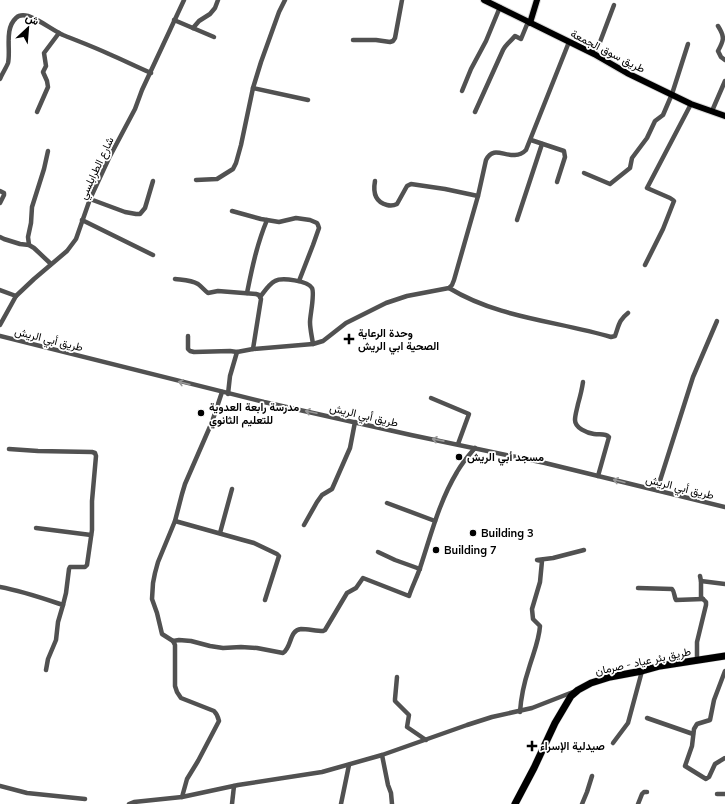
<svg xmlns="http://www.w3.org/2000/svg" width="725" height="804" viewBox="0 0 725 804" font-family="Mulish,Vazirmatn,sans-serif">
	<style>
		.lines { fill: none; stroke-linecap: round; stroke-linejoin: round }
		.major-casing { stroke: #dbdbdb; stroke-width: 8 }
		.highway-casing { stroke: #dbdbdb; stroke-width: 8 }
		.minor { stroke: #515151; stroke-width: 4.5 }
		.major { stroke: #000; stroke-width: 6 }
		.highway { stroke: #000; stroke-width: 7 }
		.oneway { stroke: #979797 }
		.poi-dot { fill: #000; stroke: #fff; stroke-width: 1.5 }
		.labels { text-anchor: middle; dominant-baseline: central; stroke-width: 3.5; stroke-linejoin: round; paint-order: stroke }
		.street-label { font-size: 11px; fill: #000; stroke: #fff }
		.poi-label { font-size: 11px; font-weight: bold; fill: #000; stroke: #fff; text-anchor: start }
	</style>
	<rect width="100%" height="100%" fill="#fff"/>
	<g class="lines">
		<defs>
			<g id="major">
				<path d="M484,0L594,54L627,73L691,104L725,116"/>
				<path d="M530,23L537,0"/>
			</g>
			<path id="highway" d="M515,804L534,768L555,723L571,696L578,690L591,683L610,677L642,671L660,666L725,656"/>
		</defs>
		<use href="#major" class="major-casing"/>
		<use href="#highway" class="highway-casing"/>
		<g class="minor">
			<path d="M174,20L214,37"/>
			<path d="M718,26C725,37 724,40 718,51L721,57L725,60"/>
			<path d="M193,28L199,21L210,14L215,8L218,0"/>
			<path d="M353,40H376L390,42L393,41L395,38L402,0"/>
			<path d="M594,54L600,42L614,5"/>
			<path d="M0,79C2,74 6,68 8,63C11,50 4,29 16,18C19,15 24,15 28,16C40,20 51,29 63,35C78,41 94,47 109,54C123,60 137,67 151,73"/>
			<path d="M253,88L308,100"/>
			<path d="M462,91L471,69L486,41L500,7"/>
			<path d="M712,111L725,81"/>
			<path d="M37,112L48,87L47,81L43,72L46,66L44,53L59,33"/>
			<path d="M475,112L503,50C506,44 511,41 515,36L521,39L528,22"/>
			<path d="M531,140L564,151L565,157L557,182"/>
			<path d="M584,173L610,184L630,168L632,158L647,138L655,121L663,115L672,94L688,44"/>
			<path d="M196,180L217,179L233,169L236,163L241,145L253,88L261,62L279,12L285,0"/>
			<path d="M375,181C373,192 375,202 387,205C391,206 393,206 397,204L407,186L411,184L445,189L478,196"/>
			<path d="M0,191L4,193V195L0,203"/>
			<path d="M90,199L125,212L136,214H140L145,208L153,181"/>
			<path d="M232,211L261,219L279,222L296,218L310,220L317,223L318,225L319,228L313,245L299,281"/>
			<path d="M82,220L153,255"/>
			<path d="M517,220L542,144"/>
			<path d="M0,237L4,239L20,244L29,245L34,248L51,264"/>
			<path d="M29,245L28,237L31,223L32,207L44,169L48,151"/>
			<path d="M645,265L663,229L674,201L673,200L670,198L647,188L691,104"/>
			<path d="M175,279C182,280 191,280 198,284C202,287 204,290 208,293L218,291L256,294L259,295L261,299L253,349"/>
			<path d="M449,288C498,318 557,321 611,337L615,336C619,325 619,320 628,313"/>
			<path d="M0,290L16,296"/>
			<path d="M247,293C252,268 257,244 267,220"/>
			<path d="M260,297C264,292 269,284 275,281C282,277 308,281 312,288C315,294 310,315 310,322C310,329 312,337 313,344"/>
			<path d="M0,325L16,296L34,279L67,251L76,239L90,199L109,158L135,109L142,90L184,0"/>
			<path d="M0,336L264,402L411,435L545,463L725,507"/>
			<path d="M188,336V349L190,351L194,352L230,351L237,352L253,349L313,344L323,341L346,323L386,303L407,296L449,288L452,285L454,280L478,196L486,160C493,146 503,156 515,155C520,155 523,153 526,150L569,42"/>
			<path d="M583,382C582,389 580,397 578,404C577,409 575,415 575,420C575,428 587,433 594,434C600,435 605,433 609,437L598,476"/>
			<path d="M222,392L212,422L185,484L182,494L175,521L158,562L155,573L153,583L152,599L157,613L162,634L173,641L179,640L191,641L210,646L223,648L241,647L257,648L283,653C292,647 289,630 301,629C308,629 316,631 323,631L325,630L347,593L356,588L363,578L409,596C412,587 417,577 420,568C431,535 439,502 457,472C462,463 468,456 475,448"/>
			<path d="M228,394L230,376L237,352"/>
			<path d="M431,398L469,414L458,444"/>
			<path d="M9,449L38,451L92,452L95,453L96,456L92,501V530L87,565L85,567H70L69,569L66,593L63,605"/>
			<path d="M657,490L693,377L717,321"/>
			<path d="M387,503L435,521"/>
			<path d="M175,521L243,540L254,543L277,554L279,556L265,600"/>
			<path d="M304,525L317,502L322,495L332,489L350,448L355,422"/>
			<path d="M36,528L91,535"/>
			<path d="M220,533L232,489"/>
			<path d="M378,552L395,560L420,569"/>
			<path d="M700,576L701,581L725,584"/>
			<path d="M0,587C22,591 42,598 63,605L58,622L56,640L48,659L46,670"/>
			<path d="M638,588L672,589C675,592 674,597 676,600L703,599"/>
			<path d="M173,641L175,645V686L177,692L181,698L214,711C217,714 218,716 219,721L198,761L187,779L182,797"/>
			<path d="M697,661V642L706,605V602L701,597V581"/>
			<path d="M725,671L714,700L710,720L697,724L694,729L692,746L685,766L706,779L709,777L715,764L725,758"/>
			<path d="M397,677L395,699V701L409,715L407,727L426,740"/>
			<path d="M520,712C521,697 524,683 529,668C533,654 539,641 540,626L533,619L532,609L540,582L542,561L537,560L553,558L584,550"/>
			<path d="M647,718L693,734"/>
			<path d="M613,743L628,723L642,671"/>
			<path d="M382,755L388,785L391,793L392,804"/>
			<path d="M0,786L27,793L85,799"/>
			<path d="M717,794H725"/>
			<path d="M129,804L134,802L182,797L238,785L322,772L382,755L467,725L492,717L532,708L573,692"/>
			<path d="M232,804L234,786"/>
			<path d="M341,804L349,765"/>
			<path d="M582,804L587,792L592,776"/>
			<path d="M638,804L642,794L644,792H647"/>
		</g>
		<use href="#major" class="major"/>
		<use href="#highway" class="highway"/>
	</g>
	<defs><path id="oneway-shaft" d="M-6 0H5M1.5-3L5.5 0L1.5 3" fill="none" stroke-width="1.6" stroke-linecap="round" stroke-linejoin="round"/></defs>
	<g class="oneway">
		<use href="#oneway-shaft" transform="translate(184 383) rotate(-166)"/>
		<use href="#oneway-shaft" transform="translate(311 412) rotate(-168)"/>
		<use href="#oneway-shaft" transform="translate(438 440) rotate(-169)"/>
		<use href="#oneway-shaft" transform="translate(619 481) rotate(-166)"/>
	</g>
	<g class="poi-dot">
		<path d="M347 333h4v4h4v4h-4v4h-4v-4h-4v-4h4z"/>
		<circle cx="201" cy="413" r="4"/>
		<circle cx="459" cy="457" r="4"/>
		<circle cx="473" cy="533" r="4"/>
		<circle cx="436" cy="550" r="4"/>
		<path d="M530 740h4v4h4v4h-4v4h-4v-4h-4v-4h4z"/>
	</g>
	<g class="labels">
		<g class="street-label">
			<text transform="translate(608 51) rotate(27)">طريق سوق الجمعة</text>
			<text transform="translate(96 168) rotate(-65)">شارع الطرابلسي</text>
			<text transform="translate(49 339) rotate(14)">طريق أبي الريش</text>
			<text transform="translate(364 415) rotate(13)">طريق أبي الريش</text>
			<text transform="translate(680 487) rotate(14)">طريق أبي الريش</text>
			<text transform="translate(643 661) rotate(-12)">طريق بئر عياد - صرمان</text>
		</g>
		<g class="poi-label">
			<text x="358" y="333">وحدة الرعاية<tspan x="358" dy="13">الصحية ابي الريش</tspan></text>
			<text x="209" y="407">مدرسة رابعة العدوية<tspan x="209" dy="13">للتعليم الثانوي</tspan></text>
			<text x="467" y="457">مسجد أبي الريش</text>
			<text x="481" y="533">Building 3</text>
			<text x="444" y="550">Building 7</text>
			<text x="540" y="746">صيدلية الإسراء</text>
		</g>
	</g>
	<g transform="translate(28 28) rotate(26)" stroke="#ffffff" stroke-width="3" paint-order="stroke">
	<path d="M0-3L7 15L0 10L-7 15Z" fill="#000000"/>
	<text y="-6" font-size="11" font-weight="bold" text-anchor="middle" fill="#000000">ش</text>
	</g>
</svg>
